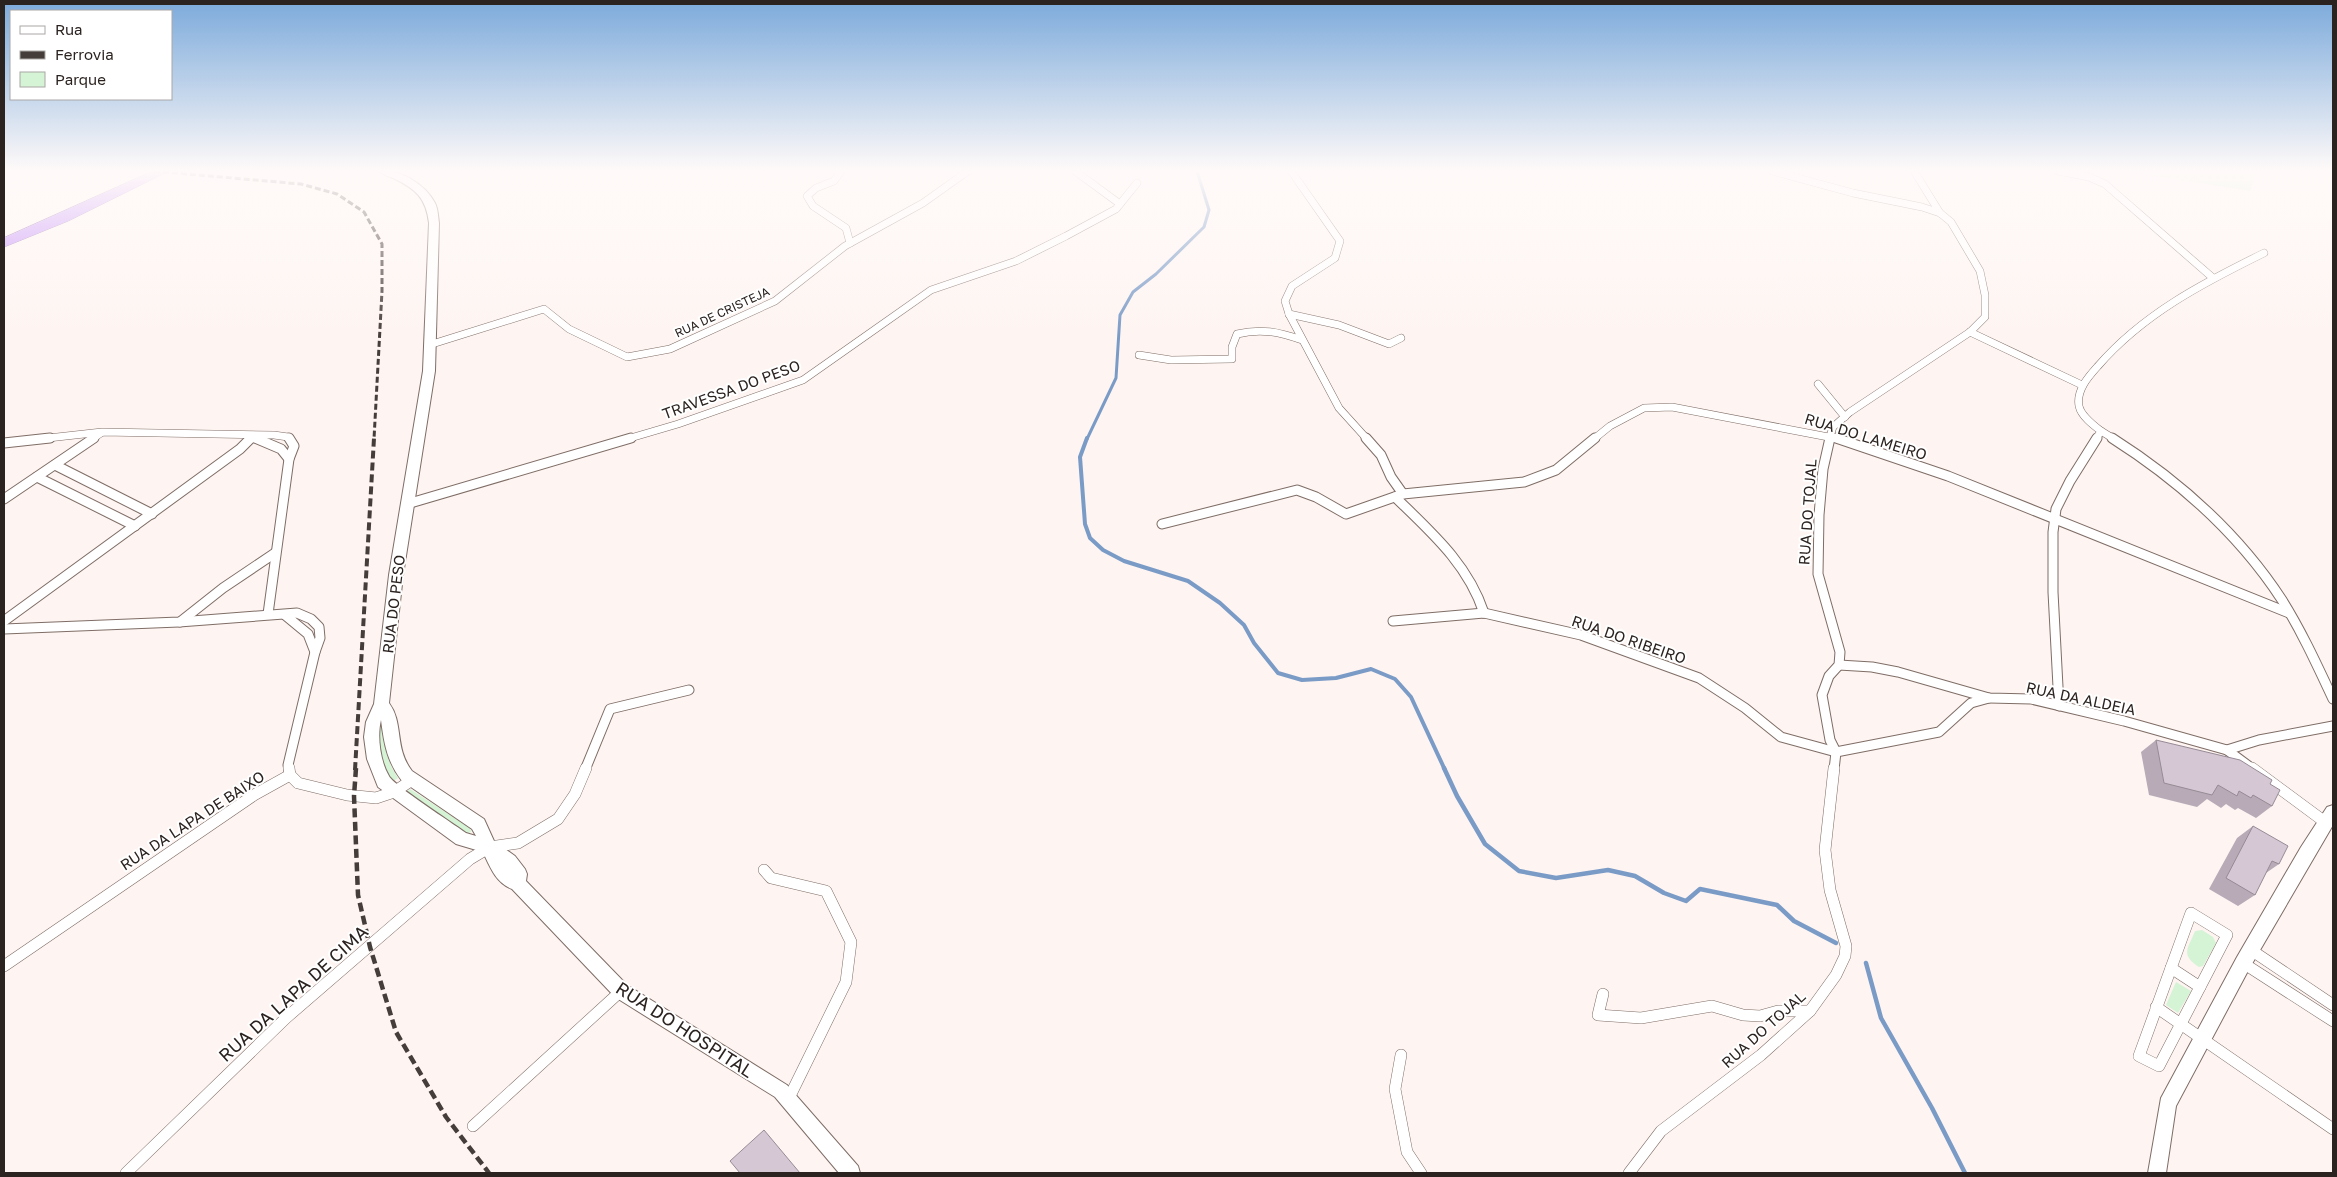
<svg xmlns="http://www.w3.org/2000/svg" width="2337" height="1177" viewBox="0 0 2337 1177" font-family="'Golos Text',sans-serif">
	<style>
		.green { fill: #d5f3d5 }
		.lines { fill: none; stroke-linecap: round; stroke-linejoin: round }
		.stream-far2 { stroke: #7b9bc7; stroke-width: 3 }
		.stream-far1 { stroke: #7b9bc7; stroke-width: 4 }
		.stream { stroke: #7b9bc7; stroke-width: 4.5 }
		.minor-far2-casing { stroke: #7f6d66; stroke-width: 8 }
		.minor-far1-casing { stroke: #7f6d66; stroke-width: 11 }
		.minor-casing { stroke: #7f6d66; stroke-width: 12 }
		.secondary-casing { stroke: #7f6d66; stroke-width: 2 }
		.motorway-casing { stroke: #906aae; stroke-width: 1 }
		.minor-far2 { stroke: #fff; stroke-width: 7 }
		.minor-far1 { stroke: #fff; stroke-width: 9 }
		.minor { stroke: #fff; stroke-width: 11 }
		.secondary { fill: #fff; fill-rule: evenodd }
		.motorway { fill: #c691fa; fill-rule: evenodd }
		.rail-far2 { stroke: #453d3a; stroke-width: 3; stroke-dasharray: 6 3; stroke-linecap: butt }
		.rail-far1 { stroke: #453d3a; stroke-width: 4; stroke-dasharray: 8 4; stroke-linecap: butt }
		.rail { stroke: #453d3a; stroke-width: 4.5; stroke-dasharray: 9 4.5; stroke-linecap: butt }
		.wall { fill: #b8abb7 }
		.building { fill: #d6c7d5; stroke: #968b95 }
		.labels { text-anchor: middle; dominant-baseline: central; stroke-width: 4; stroke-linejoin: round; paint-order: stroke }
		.far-street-label { font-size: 12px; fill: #2b2320; stroke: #fff }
		.street-label { font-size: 15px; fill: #2b2320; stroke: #fff }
		.near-street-label { font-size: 18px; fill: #2b2320; stroke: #fff }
	</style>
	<rect width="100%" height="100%" fill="#fef5f2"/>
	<g class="green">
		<path d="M2124,171H2257L2250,191Z"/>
		<path d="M381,715C387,740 381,753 398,778L392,782C377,762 378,739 381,715Z"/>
		<path d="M410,789L470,828L471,832L466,834L407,792Z"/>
		<path d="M2202,930L2213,937L2216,943L2203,966L2199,967C2180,954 2188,949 2195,931Z"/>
		<path d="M2176,982L2191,991L2178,1013L2166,1005Z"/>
	</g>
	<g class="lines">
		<path class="stream-far2" d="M1087,439L1116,378L1120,315L1133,292L1156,274L1204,227L1209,210L1197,171"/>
		<path class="stream-far1" d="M1087,438L1080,457L1085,524L1090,538L1103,550L1124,561L1188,581L1220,603L1244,625L1254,643L1278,673L1302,680L1336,678L1371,669L1395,679L1411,697L1445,770"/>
		<g class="stream">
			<path d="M1444,768L1457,796L1485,844L1519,871L1556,878L1608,870L1635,876L1664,893L1686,901L1700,889L1777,905L1794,921L1836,943"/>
			<path d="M1866,963L1881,1018L1932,1108L1965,1173"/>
		</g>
		<defs>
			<g id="minor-far2">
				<path d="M841,171L834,181L816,188L807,196L813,206L846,228L850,243"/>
				<path d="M1075,171L1120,204"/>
				<path d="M1291,171L1340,241L1335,258L1292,286L1285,301L1289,314L1339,408L1367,439"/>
				<path d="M1772,171L1853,193L1922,207L1940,213L1951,222L1980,271L1985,295V317L1970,332L1850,412L1833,427L1829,439"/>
				<path d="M1914,171L1940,213"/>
				<path d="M2058,171L2089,177L2105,184L2213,278"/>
				<path d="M1289,314L1339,325L1389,344L1401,338"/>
				<path d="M1970,332L2082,385"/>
				<path d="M429,345L544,309L569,329L627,357L670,349L775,301L845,246L923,203L968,171"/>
				<path d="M1139,355L1171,360L1232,359V347L1237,334C1261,328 1279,332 1302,340"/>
				<path d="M1818,384L1845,417"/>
				<path d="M2101,431L2114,439"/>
				<path d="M255,438L258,439"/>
				<path d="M39,439L102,432L274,435L288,437L289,439"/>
				<path d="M92,439L101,433"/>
				<path d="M250,439L252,437"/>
				<path d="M627,439L678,424L803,380L931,290L1016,261L1066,236L1116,209L1137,183"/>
				<path d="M1594,439L1610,426L1644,408L1672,407L1839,439"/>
				<path d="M2096,439L2101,431C2093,425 2081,416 2079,406C2076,390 2089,376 2098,366C2143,314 2203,283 2264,253"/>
			</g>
			<g id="minor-far1">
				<path d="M255,438L281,449L289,459"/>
				<path d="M1366,438L1381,455L1391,477L1403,494"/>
				<path d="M1830,438L1823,469L1819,515L1818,574L1840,652L1839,665L1829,676L1822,695L1830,740L1836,752L1834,770"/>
				<path d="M1836,438L1948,476L2289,613"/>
				<path d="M2112,438C2178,480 2239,534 2282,600C2302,632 2317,665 2333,699"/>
				<path d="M4,443L50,438"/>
				<path d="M55,465L152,514"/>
				<path d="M37,477L135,526"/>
				<path d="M1395,497C1431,532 1468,564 1484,613"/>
				<path d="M4,499L94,438"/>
				<path d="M407,504L631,438"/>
				<path d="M1162,524L1297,490L1316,497L1346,514L1403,494L1524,482L1556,470L1595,438"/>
				<path d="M268,614L289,459L294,446L289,438"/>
				<path d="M285,615L308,634L315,652"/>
				<path d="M4,621L240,449L251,438"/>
				<path d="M1393,621L1484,613L1581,635L1699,678L1745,708L1781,737L1836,752L1939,732L1971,703L1989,698"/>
				<path d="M180,622L223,588L275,553"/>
				<path d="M4,629L179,622L297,613L311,619L319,627L320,638L315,652L288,765L289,770"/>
				<path d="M1839,665L1872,667L1898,672L1989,698L2031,699L2124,721L2227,750L2254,770"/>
				<path d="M2059,706L2053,592V532L2056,509L2070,481L2097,438"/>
				<path d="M2227,750L2259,740L2333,726"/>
				<path d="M585,770L610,709L689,690"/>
			</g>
			<g id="minor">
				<path d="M289,768L290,775"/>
				<path d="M2252,768L2325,822"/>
				<path d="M290,775L298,783L347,795L376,798L394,792L412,780"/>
				<path d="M764,870L771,878L826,891L851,942L846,982L788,1100"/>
				<path d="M2191,913L2227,935L2159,1066L2139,1056Z"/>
				<path d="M2251,950L2333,1005"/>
				<path d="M2243,963L2333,1021"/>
				<path d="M4,966L254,795L290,775"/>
				<path d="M2171,968L2200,987"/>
				<path d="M1603,994L1598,1015L1641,1018L1712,1006L1743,1015L1760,1016L1778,1011H1810"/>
				<path d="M2156,1007L2333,1129"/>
				<path d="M1401,1055L1395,1089L1407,1152L1421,1173"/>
				<path d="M473,1126L621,991"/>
				<path d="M126,1173L286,1018L470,859L490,847L518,843L558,819L575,794L586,768"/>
				<path d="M1629,1173L1661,1131L1761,1055L1810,1011L1836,975L1845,956L1846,946L1830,890L1825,850L1834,768"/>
			</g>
			<g id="secondary">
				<path d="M379,171C400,169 425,184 435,203C438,209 438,216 439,223L435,371L403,575L389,703C404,723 394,748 412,771L484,819L494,841L515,856L525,869L527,874L526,881L627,985L787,1085L858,1166L860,1173H839L775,1097L615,997L512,889C496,883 490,867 483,852L456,844L378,787L367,759L364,737L366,722L374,704L389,575L423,371L429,223C426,198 416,189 393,178C388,176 383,175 379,171ZM381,720C384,743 387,762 402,781L472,829L476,836L466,833C454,824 393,785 389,776C380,761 377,736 381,720Z"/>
				<path d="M2333,805V825L2249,969L2176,1106L2166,1173H2148L2161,1098L2237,957L2301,847L2327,807Z"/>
			</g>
			<path id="motorway" d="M153,171H169L68,221L4,247V238Z"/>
		</defs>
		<use href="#minor-far2" class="minor-far2-casing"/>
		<use href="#minor-far1" class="minor-far1-casing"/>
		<use href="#minor" class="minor-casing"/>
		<use href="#secondary" class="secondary-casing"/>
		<use href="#motorway" class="motorway-casing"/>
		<use href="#minor-far2" class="minor-far2"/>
		<use href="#minor-far1" class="minor-far1"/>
		<use href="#minor" class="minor"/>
		<use href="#secondary" class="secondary"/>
		<use href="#motorway" class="motorway"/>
		<path class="rail-far2" d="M154,171L301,184L337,194L364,212L382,244V291L374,439"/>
		<path class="rail-far1" d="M355,770L374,438"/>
		<path class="rail" d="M356,768L354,796L358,895L370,947L396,1032L446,1117L489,1173"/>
	</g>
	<g class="wall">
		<path d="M2156,740L2270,784L2272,806L2256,818L2238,808L2235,810L2226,804L2221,808L2207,799L2197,807L2149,795L2141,752Z"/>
		<path d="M2253,826L2279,864L2266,873L2255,895L2238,906L2209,889L2237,838Z"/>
	</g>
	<g class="building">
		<path d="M2156,740L2240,760L2272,780L2270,784L2280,790L2272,806L2253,795L2251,798L2239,791L2237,796L2218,785L2212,795L2164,783Z"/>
		<path d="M2253,826L2288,846L2279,864L2272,861L2255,895L2226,878Z"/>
		<path d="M764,1130L800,1173H740L730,1161Z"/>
	</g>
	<linearGradient id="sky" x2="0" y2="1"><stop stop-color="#7caadb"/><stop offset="0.51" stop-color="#fffaf9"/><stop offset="1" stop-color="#fffaf9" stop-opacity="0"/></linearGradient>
	<rect width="2337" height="335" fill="url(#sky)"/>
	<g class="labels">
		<g class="far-street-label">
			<text transform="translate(722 312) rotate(-25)">RUA DE CRISTEJA</text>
		</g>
		<g class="street-label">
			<text transform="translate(731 389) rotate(-20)">TRAVESSA DO PESO</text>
			<text transform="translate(1866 436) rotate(17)">RUA DO LAMEIRO</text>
			<text transform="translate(1807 512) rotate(-86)">RUA DO TOJAL</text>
			<text transform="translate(393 604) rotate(-83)">RUA DO PESO</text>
			<text transform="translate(1629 639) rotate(19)">RUA DO RIBEIRO</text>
			<text transform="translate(2081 698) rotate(12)">RUA DA ALDEIA</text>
			<text transform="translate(192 820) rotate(-33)">RUA DA LAPA DE BAIXO</text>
			<text transform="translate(1763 1029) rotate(-42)">RUA DO TOJAL</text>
		</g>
		<g class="near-street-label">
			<text transform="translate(293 993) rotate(-42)">RUA DA LAPA DE CIMA</text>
			<text transform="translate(685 1029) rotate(33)">RUA DO HOSPITAL</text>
		</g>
	</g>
	<rect width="2337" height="1177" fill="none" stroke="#2b2320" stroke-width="10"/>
	<rect x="10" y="10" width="162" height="90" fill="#ffffff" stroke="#aaa7a6"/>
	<rect x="20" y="26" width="25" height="8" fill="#ffffff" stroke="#aaa7a6"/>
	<text x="55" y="35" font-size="15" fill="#2b2320">Rua</text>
	<rect x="20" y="51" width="25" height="8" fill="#453d3a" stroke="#aaa7a6"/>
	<text x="55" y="60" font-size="15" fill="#2b2320">Ferrovia</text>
	<rect x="20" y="72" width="25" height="15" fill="#d5f3d5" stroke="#aaa7a6"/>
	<text x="55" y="85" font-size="15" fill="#2b2320">Parque</text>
</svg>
